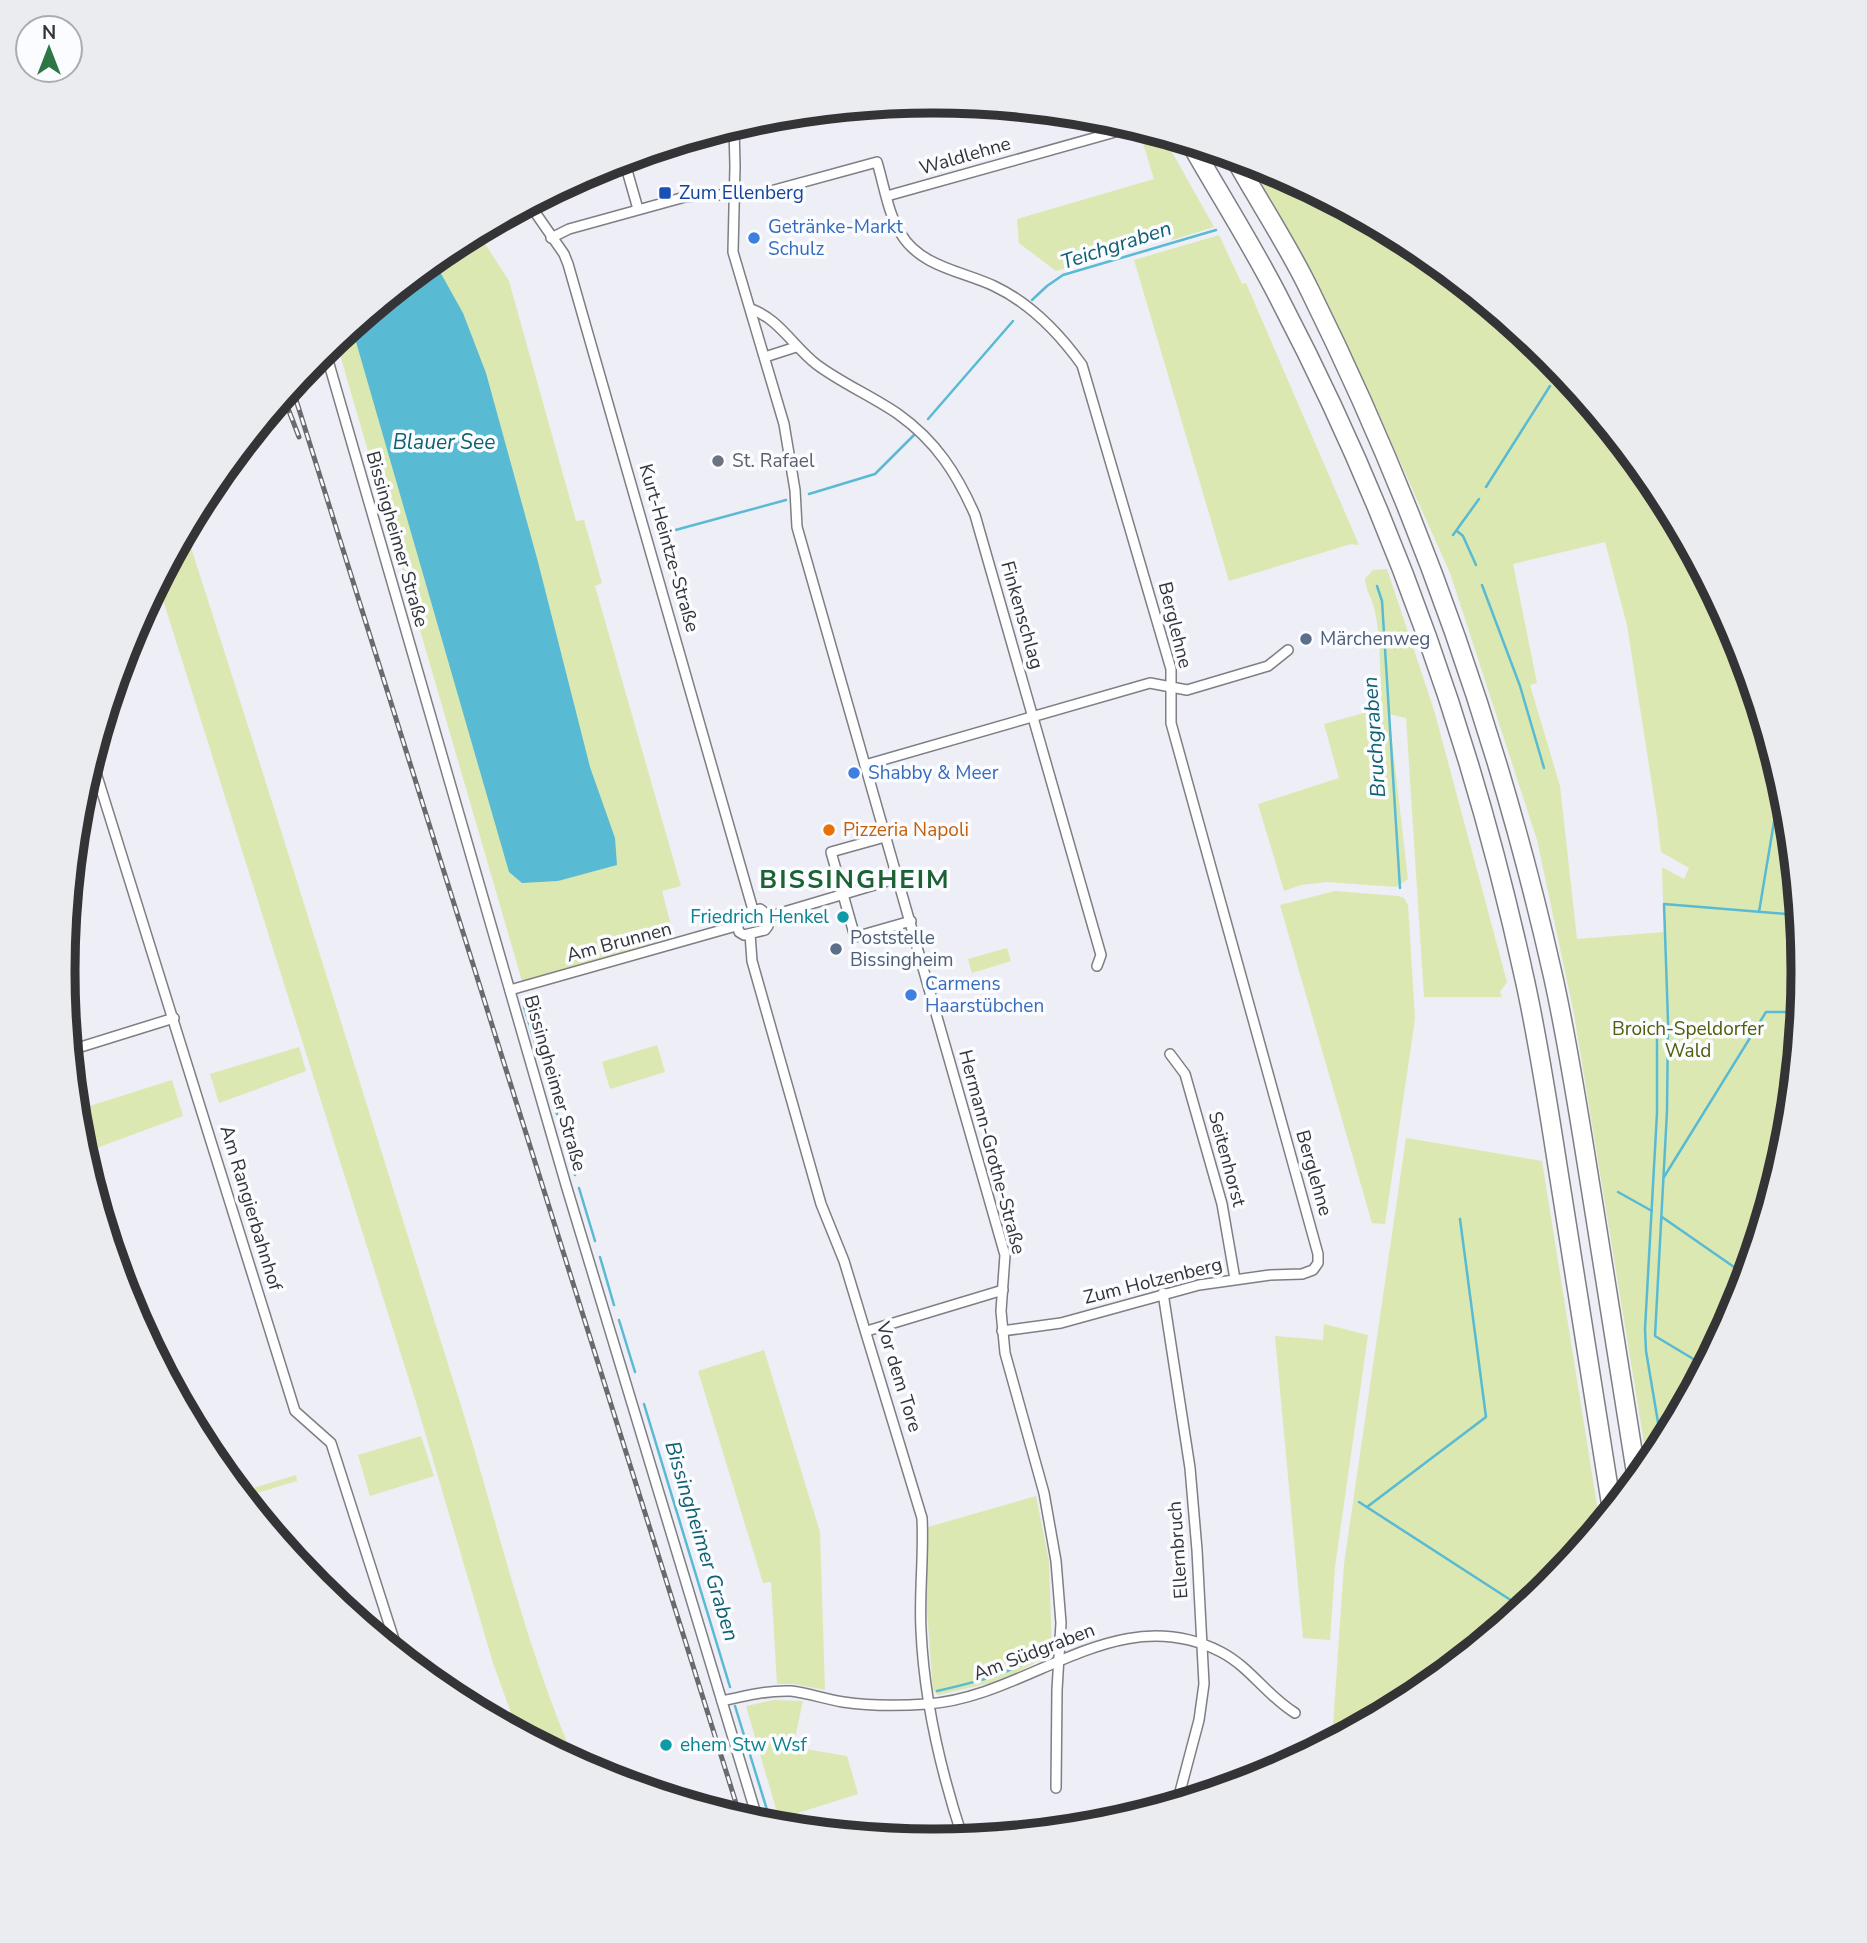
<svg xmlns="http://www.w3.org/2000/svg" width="1867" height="1943" viewBox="0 0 1867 1943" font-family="'Nunito Sans',sans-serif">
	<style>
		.green { fill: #dce8b1; fill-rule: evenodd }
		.water { fill: #59bad3 }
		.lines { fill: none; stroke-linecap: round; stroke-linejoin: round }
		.stream { stroke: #59bad3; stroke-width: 2.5 }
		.minor-casing { stroke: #7e7f85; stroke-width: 12 }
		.motorway-casing { stroke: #7e7f85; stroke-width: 21 }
		.minor { stroke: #fff; stroke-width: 9 }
		.motorway { stroke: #fff; stroke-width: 18 }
		.rail-casing { stroke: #6a6a6e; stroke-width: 5 }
		.rail { stroke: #fbfcff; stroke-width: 2.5; stroke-dasharray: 8; stroke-linecap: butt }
		.transit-dot { fill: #1a4fb4; stroke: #fbfcff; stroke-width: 2.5 }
		.shop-dot { fill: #3f7fe0; stroke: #fbfcff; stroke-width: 2.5 }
		.worship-dot { fill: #6b7280; stroke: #fbfcff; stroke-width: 2.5 }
		.service-dot { fill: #5c6f8a; stroke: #fbfcff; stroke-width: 2.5 }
		.food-dot { fill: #e8710a; stroke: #fbfcff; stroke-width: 2.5 }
		.culture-dot { fill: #0f9aa8; stroke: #fbfcff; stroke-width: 2.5 }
		.labels { text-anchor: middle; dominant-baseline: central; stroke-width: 7; stroke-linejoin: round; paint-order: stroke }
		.street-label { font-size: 19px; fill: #343437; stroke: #fbfcff }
		.transit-label { font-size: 19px; fill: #164399; stroke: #fbfcff; text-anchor: start }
		.shop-label { font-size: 19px; fill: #366cbe; stroke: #fbfcff; text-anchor: start }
		.worship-label { font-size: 19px; fill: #5b616d; stroke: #fbfcff; text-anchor: start }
		.service-label { font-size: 19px; fill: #4e5e75; stroke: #fbfcff; text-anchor: start }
		.food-label { font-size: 19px; fill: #c56008; stroke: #fbfcff; text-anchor: start }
		.culture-label { font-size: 19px; fill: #0d838f; stroke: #fbfcff; text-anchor: end }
		.park-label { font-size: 19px; fill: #515d08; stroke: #fbfcff }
		.water-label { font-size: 21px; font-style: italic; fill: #0f6072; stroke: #fbfcff }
		.district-label { font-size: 26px; font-weight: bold; letter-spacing: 2px; fill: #1d6235; stroke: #fbfcff }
		.rim { fill: none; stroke: #343437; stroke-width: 9 }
	</style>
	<rect width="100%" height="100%" fill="#edeef6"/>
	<g class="green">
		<path d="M1141,129L1163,136L1214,227L1172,240L1170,236L1056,271L1019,243L1017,219L1154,179L1139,130Z"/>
		<path d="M1247,161L1267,167L1417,248L1549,356L1658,488L1738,639L1787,802L1804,971L1787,1142L1738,1305L1657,1455L1648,1467L1574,1014L1537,840L1450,573L1363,379L1318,286ZM1605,542L1627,625L1656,810L1661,852L1689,868L1684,879L1662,867L1664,932L1577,939L1560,786L1530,685L1537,683L1513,564Z"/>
		<path d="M478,233L509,281L576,521L584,520L602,583L595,586L681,886L662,891L674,937L522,981L336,341L450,247Z"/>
		<path d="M1219,235L1242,284L1246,283L1359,545L1351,544L1229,581L1134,260Z"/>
		<path d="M186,532C277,814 364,1097 453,1380C494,1507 522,1640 576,1763L518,1732L493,1663L416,1402L158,584Z"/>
		<path d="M1387,569L1434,710L1507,982L1500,992L1502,997H1424L1406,718L1389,714L1408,879L1396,887L1326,882L1301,885L1284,891L1258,804L1339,778L1324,724L1382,708C1380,680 1381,630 1373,604C1370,595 1366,590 1365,579L1373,570Z"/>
		<path d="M1335,891L1398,896L1404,898L1408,905L1415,1019L1385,1224L1372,1223L1280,905Z"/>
		<path d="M1007,948L1011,961L972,973L968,959Z"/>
		<path d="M657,1045L665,1072L610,1089L602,1062Z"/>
		<path d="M299,1047L306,1071L219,1103L210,1074Z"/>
		<path d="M172,1080L183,1116L83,1153L80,1141L77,1110Z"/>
		<path d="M1406,1138L1542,1161L1600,1524L1549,1587L1417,1696L1332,1741L1344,1564Z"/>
		<path d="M1324,1324L1368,1335L1335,1567L1330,1640L1303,1638L1275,1336L1323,1340Z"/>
		<path d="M764,1350L820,1532L825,1690L794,1684H777L771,1582L763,1583L698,1371Z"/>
		<path d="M421,1436L434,1476L370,1496L358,1455Z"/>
		<path d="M296,1475L297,1481L244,1497L240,1492Z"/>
		<path d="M1036,1496L1049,1561L1052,1653L1018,1672L990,1683L938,1695L933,1690L926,1597L928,1527Z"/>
		<path d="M774,1700L803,1701L793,1747L847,1756L858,1794L779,1819L746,1706Z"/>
	</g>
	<g class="water">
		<path d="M434,261L463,313L486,373L538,562L590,767L615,838L617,865L558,881L522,883L509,872L352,328Z"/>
		<path d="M1778,1173L1767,1208H1766L1762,1196L1765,1174Z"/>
	</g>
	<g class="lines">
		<g class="stream">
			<path d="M1032,300L1047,286L1063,275L1216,230"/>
			<path d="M928,419L1013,321"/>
			<path d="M1486,487L1550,386"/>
			<path d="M809,494L875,474L914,435"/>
			<path d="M1457,531L1463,536L1476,565"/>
			<path d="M657,535L786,500"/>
			<path d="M1453,535L1479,499"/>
			<path d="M1482,585L1520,686L1544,768"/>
			<path d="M1377,586L1382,601L1400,888"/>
			<path d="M1759,912L1781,780"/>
			<path d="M524,1007L557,1114"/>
			<path d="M1657,1020V1113L1645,1329L1646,1351L1662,1446"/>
			<path d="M561,1129L575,1175"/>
			<path d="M1664,1177L1766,1012H1800"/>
			<path d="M579,1188L595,1241"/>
			<path d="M1618,1192L1652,1211"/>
			<path d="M1662,1217L1734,1267"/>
			<path d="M600,1257L614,1305"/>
			<path d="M619,1320L635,1372"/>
			<path d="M1705,1366L1655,1336L1667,1111L1668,1021L1664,904L1798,915"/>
			<path d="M644,1404L730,1687"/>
			<path d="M1359,1502L1523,1608"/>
			<path d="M1367,1507L1486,1417L1460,1219"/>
			<path d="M937,1691C981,1681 1010,1674 1050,1649"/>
			<path d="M735,1706L772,1826"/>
		</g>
		<defs>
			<g id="minor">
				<path d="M734,127L735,166L733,252L784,424L795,490L797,527L1005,1255L1001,1311L1005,1353L1044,1493L1056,1561L1061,1623L1057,1690L1056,1788"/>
				<path d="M624,160L638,209"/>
				<path d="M887,196L1133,127"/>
				<path d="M530,205L564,254L568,264L753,910"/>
				<path d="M551,238L569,229L685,197L701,195H756L877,162C884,185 888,214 901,234C921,267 962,271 994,286C1030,303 1059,333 1082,365L1171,669V723L1318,1254V1263L1313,1270L1302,1274L1270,1275L1199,1285L1061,1323L1002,1331"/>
				<path d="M751,309C778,318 794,347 816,364C841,383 872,396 898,414C936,441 957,474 975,515L1101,955L1097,966"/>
				<path d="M325,350L566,1185L759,1824"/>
				<path d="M765,357L796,347"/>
				<path d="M92,760L295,1411L331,1443L398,1652"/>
				<path d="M865,765L1150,683L1187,690L1268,666L1288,650"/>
				<path d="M885,837L831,852L855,937L911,921"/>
				<path d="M760,909C767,913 767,918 768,926L765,930L744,935L739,932L736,920L739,915Z"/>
				<path d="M767,917L898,878"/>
				<path d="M750,934L752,961L821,1204L844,1261L922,1518C924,1556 919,1593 921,1630C924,1701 941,1772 963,1839"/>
				<path d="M510,990L736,926"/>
				<path d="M71,1050L174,1018"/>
				<path d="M1170,1054L1185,1074L1222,1204L1235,1279"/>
				<path d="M1163,1293L1190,1468L1197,1550L1204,1684L1199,1720L1177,1803"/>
				<path d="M867,1331L1003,1290"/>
				<path d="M722,1701C744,1696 768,1690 791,1691C808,1693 825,1699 843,1702C870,1706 900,1706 927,1704C1030,1697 1116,1598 1221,1652C1250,1667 1267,1696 1295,1713"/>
			</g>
			<g id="motorway">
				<path d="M1191,144C1221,197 1254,248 1281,302C1392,515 1474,746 1525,981C1540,1049 1550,1119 1561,1188C1578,1295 1595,1403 1612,1510"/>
				<path d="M1234,157C1259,202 1288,245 1310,291C1419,511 1499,736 1553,976C1569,1048 1580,1122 1592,1196C1607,1291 1622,1385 1637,1479"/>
			</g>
		</defs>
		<use href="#minor" class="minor-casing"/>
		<use href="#motorway" class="motorway-casing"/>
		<use href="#minor" class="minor"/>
		<use href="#motorway" class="motorway"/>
		<defs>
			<g id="rail">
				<path d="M292,387L741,1819"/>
				<path d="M284,398L299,437"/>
			</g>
		</defs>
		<use href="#rail" class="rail-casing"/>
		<use href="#rail" class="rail"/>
	</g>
	<rect class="transit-dot" x="658" y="186" width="14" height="14" rx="3.5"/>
	<g class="shop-dot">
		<circle cx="754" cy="238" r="7"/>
		<circle cx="854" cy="773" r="7"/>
		<circle cx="911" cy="995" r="7"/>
	</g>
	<circle class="worship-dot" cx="718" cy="461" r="7"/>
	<g class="service-dot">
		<circle cx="1306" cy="639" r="7"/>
		<circle cx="836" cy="949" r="7"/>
	</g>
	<circle class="food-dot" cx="829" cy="830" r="7"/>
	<g class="culture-dot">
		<circle cx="843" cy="917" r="7"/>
		<circle cx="666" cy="1745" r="7"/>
	</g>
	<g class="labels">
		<g class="street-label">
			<text transform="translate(965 156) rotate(-16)">Waldlehne</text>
			<text transform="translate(397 539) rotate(74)">Bissingheimer Straße</text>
			<text transform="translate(669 548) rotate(74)">Kurt-Heintze-Straße</text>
			<text transform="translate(1022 615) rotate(74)">Finkenschlag</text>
			<text transform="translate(1175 625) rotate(76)">Berglehne</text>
			<text transform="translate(619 942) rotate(-15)">Am Brunnen</text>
			<text transform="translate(555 1083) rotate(74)">Bissingheimer Straße</text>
			<text transform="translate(992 1152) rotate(75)">Hermann-Grothe-Straße</text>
			<text transform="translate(1227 1159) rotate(75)">Seitenhorst</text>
			<text transform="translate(1314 1173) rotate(74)">Berglehne</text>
			<text transform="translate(251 1208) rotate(73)">Am Rangierbahnhof</text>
			<text transform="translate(1153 1281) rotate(-14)">Zum Holzenberg</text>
			<text transform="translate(899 1377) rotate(73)">Vor dem Tore</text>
			<text transform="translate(1178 1550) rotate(-94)">Ellernbruch</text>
			<text transform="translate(1034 1652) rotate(-21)">Am Südgraben</text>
		</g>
		<g class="transit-label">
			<text x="679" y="193">Zum Ellenberg</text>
		</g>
		<g class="shop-label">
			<text x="768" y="227">Getränke-Markt<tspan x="768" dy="22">Schulz</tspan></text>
			<text x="868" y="773">Shabby &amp; Meer</text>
			<text x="925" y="984">Carmens<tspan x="925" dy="22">Haarstübchen</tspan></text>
		</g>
		<g class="worship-label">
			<text x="732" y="461">St. Rafael</text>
		</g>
		<g class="service-label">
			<text x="1320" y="639">Märchenweg</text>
			<text x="850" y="938">Poststelle<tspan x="850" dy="22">Bissingheim</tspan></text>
		</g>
		<g class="food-label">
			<text x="843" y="830">Pizzeria Napoli</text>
		</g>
		<g class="culture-label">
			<text x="829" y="917">Friedrich Henkel</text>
			<text x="680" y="1745" text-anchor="start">ehem Stw Wsf</text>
		</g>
		<g class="park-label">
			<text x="1688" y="1029">Broich-Speldorfer<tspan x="1688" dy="22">Wald</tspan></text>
		</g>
		<g class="water-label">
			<text transform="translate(1116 245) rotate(-18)">Teichgraben</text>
			<text x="444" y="442">Blauer See</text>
			<text transform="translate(1374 737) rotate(-94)">Bruchgraben</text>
			<text transform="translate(702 1541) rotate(73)">Bissingheimer Graben</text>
		</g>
		<g class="district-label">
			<text x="855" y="879">BISSINGHEIM</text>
		</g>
	</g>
	<path d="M0 0H1867V1943H0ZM75 971a858 858 0 1 1 1716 0a858 858 0 1 1-1716 0Z" fill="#ebecef" fill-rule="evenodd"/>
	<path class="rim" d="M75 971a858 858 0 1 1 1716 0a858 858 0 1 1-1716 0Z"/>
	<g transform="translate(49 49)"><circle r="33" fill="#fbfcff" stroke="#abacaf" stroke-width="2"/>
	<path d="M0-5L12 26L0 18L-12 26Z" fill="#2d7745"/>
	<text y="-10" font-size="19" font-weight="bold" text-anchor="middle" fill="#343437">N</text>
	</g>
</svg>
